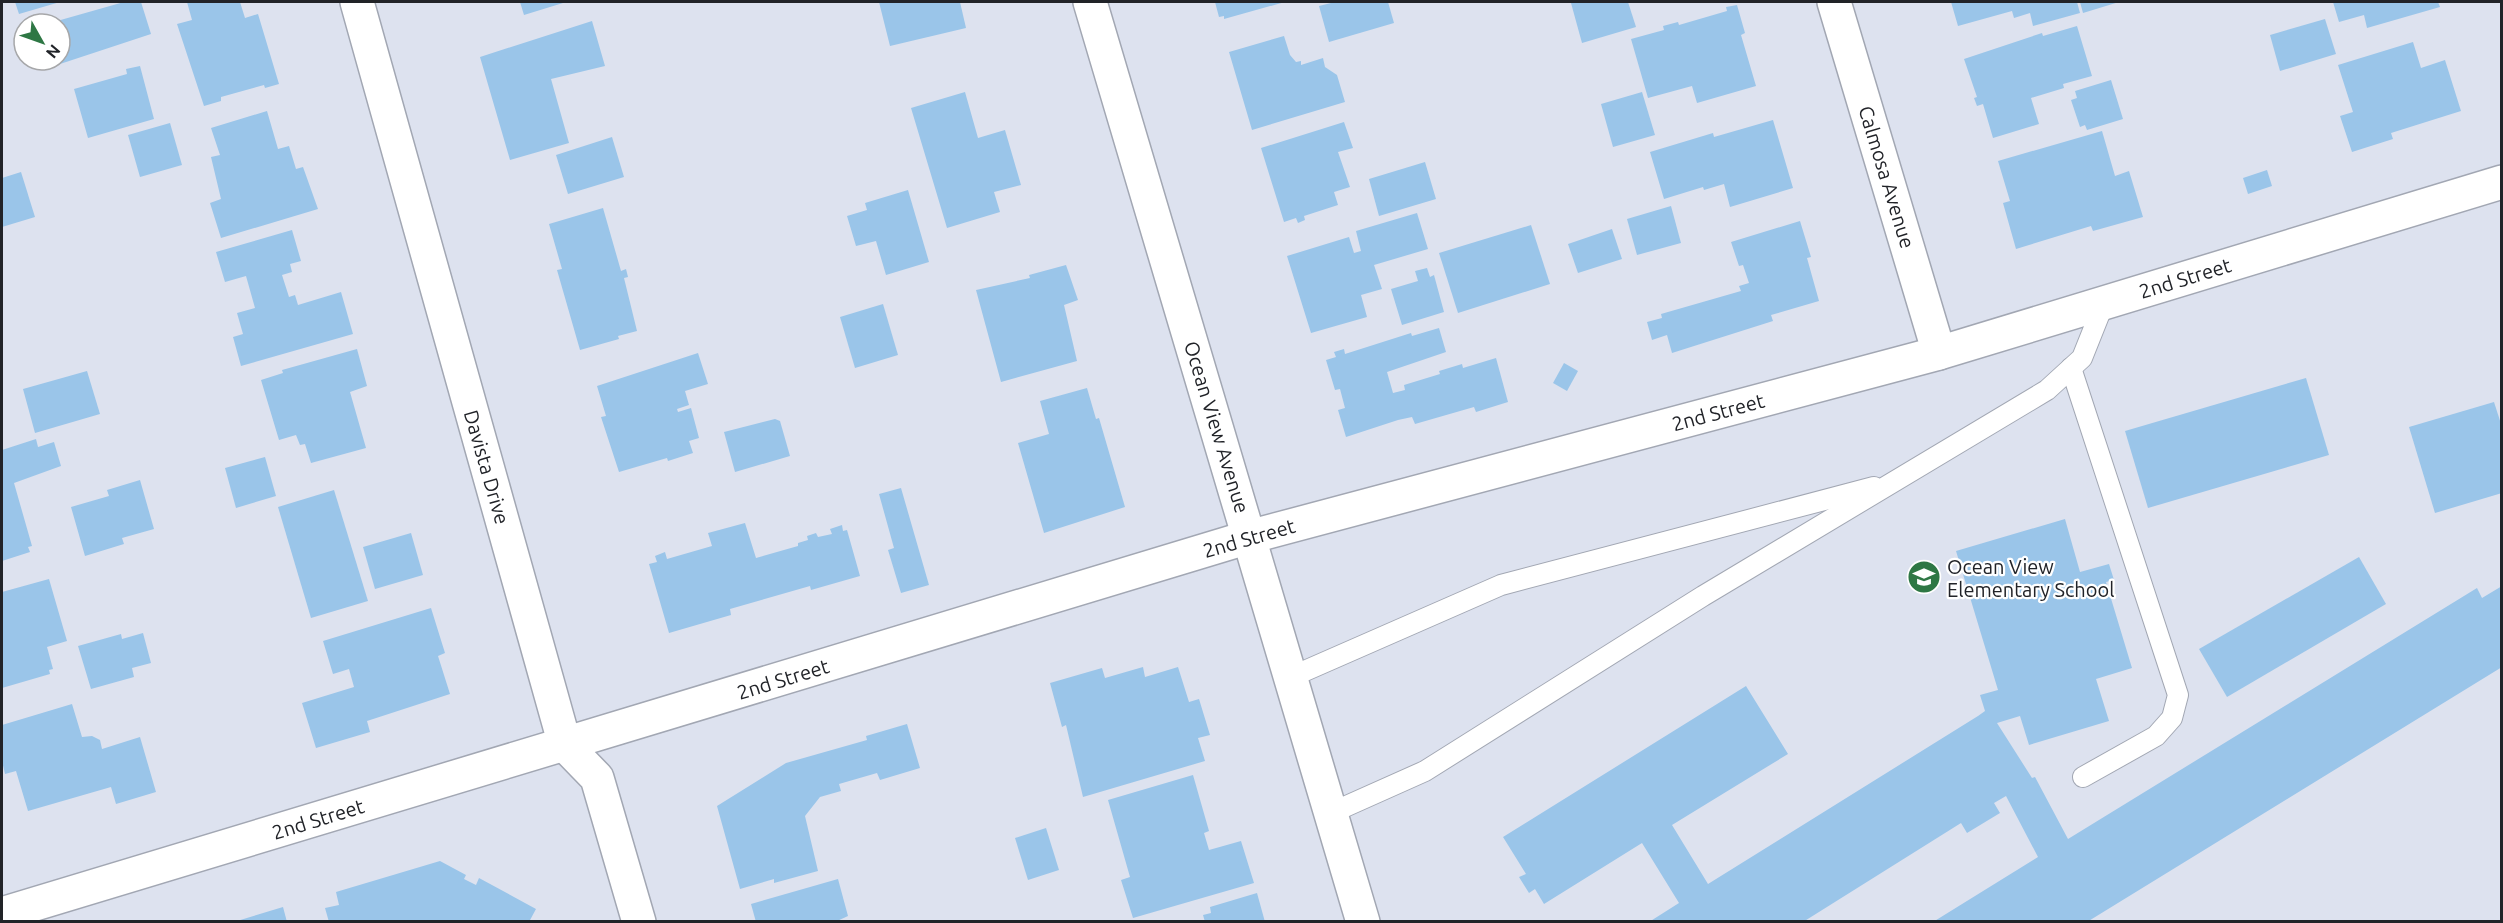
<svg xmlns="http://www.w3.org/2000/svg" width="2503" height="923" viewBox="0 0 2503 923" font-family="Ubuntu,sans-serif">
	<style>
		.building { fill: #9ac5e9 }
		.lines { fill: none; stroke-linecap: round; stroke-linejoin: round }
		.service-casing { stroke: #a2a7b3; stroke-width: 22 }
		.minor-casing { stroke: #a2a7b3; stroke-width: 36 }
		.service { stroke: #fff; stroke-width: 20 }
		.minor { stroke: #fff; stroke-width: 33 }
		.labels { text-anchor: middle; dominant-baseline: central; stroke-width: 4.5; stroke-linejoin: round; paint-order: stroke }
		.street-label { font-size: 20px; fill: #212328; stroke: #fff }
		.poi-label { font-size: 20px; fill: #212328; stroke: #fff; text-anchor: start }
	</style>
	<rect width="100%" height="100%" fill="#dde2ef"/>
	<g class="building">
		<path d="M15,2H60L19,14Z"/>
		<path d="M124,2H141L151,34L60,64V24L50,23Z"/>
		<path d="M187,2H240L245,18L258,14L279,84L265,88L264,85L221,97V101L204,106L177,24L192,20Z"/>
		<path d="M520,2H563V3L524,15Z"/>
		<path d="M879,2H960L966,28L890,46Z"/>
		<path d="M1215,2H1285L1224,19V16L1219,17Z"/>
		<path d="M1335,2H1388L1394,23L1329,42L1319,6Z"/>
		<path d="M1577,2H1628L1636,27L1582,43L1571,3Z"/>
		<path d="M1951,2H2077L2080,13L2033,26L2030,13L2014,18L2012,11L1958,26Z"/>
		<path d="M2080,2H2119L2083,13Z"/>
		<path d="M2333,2H2438L2440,7L2367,28L2364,15L2339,22Z"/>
		<path d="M1737,5L1745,33L1741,35L1756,86L1697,103L1692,86L1648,98L1631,39L1664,30L1663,26L1678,22L1679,25L1727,11L1726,7Z"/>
		<path d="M2325,19L2336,54L2280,71L2270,35Z"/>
		<path d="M592,21L605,66L551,79L569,143L510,160L480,57Z"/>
		<path d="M2077,26L2092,76L2063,84L2064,88L2031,98L2039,124L1993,138L1983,104L1977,106L1974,98L1977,97L1964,59L2042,33L2043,36Z"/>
		<path d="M1284,36L1290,55L1296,62L1301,61V65L1323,58L1325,67L1337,75L1345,102L1252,130L1229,52Z"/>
		<path d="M2413,42L2421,68L2445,60L2461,111L2391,133L2393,139L2352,152L2340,116L2353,112L2338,65Z"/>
		<path d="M140,66L154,119L88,138L74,89L127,74L126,69Z"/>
		<path d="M2111,80L2123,119L2087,130L2085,125L2080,127L2071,100L2077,98L2075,91Z"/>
		<path d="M965,92L978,138L1005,130L1021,185L994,192L1000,212L947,228L911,108Z"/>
		<path d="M1642,92L1655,135L1613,147L1601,104Z"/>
		<path d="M267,111L278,149L289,146L296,169L303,167L318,209L221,238L210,203L221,199L211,157L220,155L211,128Z"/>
		<path d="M1773,120L1793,188L1730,207L1724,184L1704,190L1703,187L1664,199L1650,152L1713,133L1714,137Z"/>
		<path d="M1344,122L1353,148L1338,152L1350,187L1334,192L1338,205L1304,216L1305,220L1298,223L1296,218L1284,222L1261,148Z"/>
		<path d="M170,123L182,165L140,177L128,135Z"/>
		<path d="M2102,131L2115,176L2129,171L2143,217L2093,231L2091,226L2016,249L2003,203L2010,201L1998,161Z"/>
		<path d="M612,137L624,177L568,194L556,155Z"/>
		<path d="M1425,162L1436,199L1379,216L1369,179Z"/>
		<path d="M2267,170L2272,186L2248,194L2243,178Z"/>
		<path d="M21,172L35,217L2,227V178Z"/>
		<path d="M908,190L929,262L886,275L876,241L856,246L847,216L867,210L865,203Z"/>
		<path d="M1671,206L1681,243L1637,255L1627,219Z"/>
		<path d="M603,208L621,271L626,269L628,277L624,278L637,331L618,336L619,339L580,350L557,270L562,269L549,224Z"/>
		<path d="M1417,213L1428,249L1374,265L1382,289L1361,295L1367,317L1311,333L1287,256L1349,237L1354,253L1361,251L1356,231Z"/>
		<path d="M1800,221L1811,257L1807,258L1819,301L1771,315L1773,321L1672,353L1667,335L1652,340L1647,322L1662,318L1661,314L1741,291L1739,286L1749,283L1743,265L1739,266L1731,242Z"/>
		<path d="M1531,225L1550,284L1458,313L1439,253Z"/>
		<path d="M1612,229L1622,259L1578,273L1568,244Z"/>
		<path d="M292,230L301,261L290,264L292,272L282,275L289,297L295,295L298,305L341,292L353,334L241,366L233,337L243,334L237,313L255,308L246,276L225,282L216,252Z"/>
		<path d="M1066,265L1078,300L1064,305L1077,361L1001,382L976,290L1030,278L1029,275Z"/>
		<path d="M1427,268L1430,277L1434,275L1444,312L1402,325L1391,289L1418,281L1415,271Z"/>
		<path d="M883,304L898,355L855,368L840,317Z"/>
		<path d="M1439,328L1446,352L1387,372L1393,393L1405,390L1404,385L1440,374L1439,371L1462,364L1463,368L1496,358L1508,402L1476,412L1474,407L1415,424L1412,417L1398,420L1346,437L1338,410L1345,408L1340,389L1335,390L1326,360L1336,357L1334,352L1344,349L1345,354L1411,333L1412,336Z"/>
		<path d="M357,349L367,386L350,392L366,448L311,463L305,444L300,445L296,435L279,440L261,380L283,373L282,370Z"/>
		<path d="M698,353L708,384L685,391L689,405L677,409L678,412L691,408L699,438L689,441L693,453L668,461L667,458L619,472L601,417L606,416L597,386Z"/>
		<path d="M1564,363L1578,371L1567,391L1553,383Z"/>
		<path d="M87,371L100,414L35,433L23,389Z"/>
		<path d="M2306,378L2329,455L2148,508L2125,431Z"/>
		<path d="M1087,388L1096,419L1099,418L1125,507L1044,533L1018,443L1049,434L1040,401Z"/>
		<path d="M2494,402L2502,427V493L2435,513L2409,427Z"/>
		<path d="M775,419L780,421L790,456L735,472L724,432Z"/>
		<path d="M36,439L38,447L54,442L61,466L14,483L32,546L28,547L30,552L2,561V450Z"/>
		<path d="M265,457L276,496L236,508L225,468Z"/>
		<path d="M140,480L154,529L122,538L124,544L85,556L71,507L109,496L107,490Z"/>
		<path d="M901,488L929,585L901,593L888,550L894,548L879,494Z"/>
		<path d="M334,490L368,601L311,618L278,507Z"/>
		<path d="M2065,519L2080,572L2109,564L2114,580L2106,582L2132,668L2096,679L2109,721L2029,745L2020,716L1997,723L2032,778L2035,777L2068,839L2477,588L2482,598L2502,586V667L2087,922H1933L2038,857L2006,796L1994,803L2000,813L1967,833L1961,823L1803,922H1649L1679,903L1642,843L1544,904L1535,889L1529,893L1519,877L1526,874L1503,837L1746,686L1788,754L1672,825L1708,884L1978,716L1985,711L1980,695L1998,690L1956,551Z"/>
		<path d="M745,523L756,558L798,546V543L808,540L807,536L816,533L818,537L832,534L830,529L842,525L843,531L847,530L860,576L811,590L810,586L730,609L731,615L669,633L649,564L657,562L655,556L665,552L667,559L712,546L708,533Z"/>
		<path d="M411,533L423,575L375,589L363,547Z"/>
		<path d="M2359,557L2386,604L2227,697L2199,649Z"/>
		<path d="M49,579L67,641L47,647L53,669L49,670L50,674L2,688V592Z"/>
		<path d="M431,608L445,653L438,656L450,694L367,721L370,732L316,748L302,703L354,687L349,669L333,674L323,641Z"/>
		<path d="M143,633L151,663L132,668L134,677L91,689L78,646L121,634L122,639Z"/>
		<path d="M1143,667L1145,677L1178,667L1189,702L1199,699L1210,735L1198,738L1205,761L1083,797L1066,725L1062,727L1050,683L1102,668L1105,678Z"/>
		<path d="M72,704L82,737L92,736L100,740L102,749L140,737L156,792L116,804L111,787L28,811L16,771L5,774L2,761V725Z"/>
		<path d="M907,724L920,768L880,780L877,773L839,784L841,791L820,797L805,816L818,871L774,883V879L740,889L717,806L786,763L867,740L866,736Z"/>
		<path d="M1193,775L1209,831L1204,833L1209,850L1241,841L1254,883L1133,918L1121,880L1130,877L1108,800Z"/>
		<path d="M1046,828L1059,870L1028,880L1015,838Z"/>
		<path d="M440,861L466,875L464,879L476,885L479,878L536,909L529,922H329L325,908L339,905L336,892Z"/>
		<path d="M838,879L848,916L835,922H756L751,904Z"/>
		<path d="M1257,893L1265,922H1205L1203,915L1211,913L1210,907Z"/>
		<path d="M283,907L287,922H237V921Z"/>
	</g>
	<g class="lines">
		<defs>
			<g id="service">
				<path d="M2071,368L2178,695L2172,718L2156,736L2083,777"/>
				<path d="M1291,677L1501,585L1874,487"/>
				<path d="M1331,813L1425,771L1703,596L2047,390L2082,358L2104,303"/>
			</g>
			<g id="minor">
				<path d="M357,2L565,745L597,778L639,922"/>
				<path d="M1090,2L1363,922"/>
				<path d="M1834,2L1939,353"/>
				<path d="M2,914L1249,537L1939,353L2502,182"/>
			</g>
		</defs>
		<use href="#service" class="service-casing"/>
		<use href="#minor" class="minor-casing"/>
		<use href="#service" class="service"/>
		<use href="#minor" class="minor"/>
	</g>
	<defs>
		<symbol id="school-disc" viewBox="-11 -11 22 22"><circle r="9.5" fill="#2e7744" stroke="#fff"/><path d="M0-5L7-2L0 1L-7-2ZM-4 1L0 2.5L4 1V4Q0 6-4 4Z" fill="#fff"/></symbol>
	</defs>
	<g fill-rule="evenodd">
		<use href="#school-disc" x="1905" y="558" width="38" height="38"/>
	</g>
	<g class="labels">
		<g class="street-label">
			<text transform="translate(1887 177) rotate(73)">Calmosa Avenue</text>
			<text transform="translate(2185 278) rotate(-17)">2nd Street</text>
			<text transform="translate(1718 412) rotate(-15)">2nd Street</text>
			<text transform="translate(1217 427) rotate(73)">Ocean View Avenue</text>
			<text transform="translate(487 467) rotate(74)">Davista Drive</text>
			<text transform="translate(1249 538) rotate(-16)">2nd Street</text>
			<text transform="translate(783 679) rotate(-17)">2nd Street</text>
			<text transform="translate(318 819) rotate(-17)">2nd Street</text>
		</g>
		<g class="poi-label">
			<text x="1947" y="566">Ocean View<tspan x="1947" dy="23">Elementary School</tspan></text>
		</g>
	</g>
	<rect width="2503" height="923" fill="none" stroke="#212328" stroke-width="6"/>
	<g transform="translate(42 42) rotate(130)"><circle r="28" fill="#ffffff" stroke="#a6a7a9" stroke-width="1.5"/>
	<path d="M0-4.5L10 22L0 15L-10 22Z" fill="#2e7744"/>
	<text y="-9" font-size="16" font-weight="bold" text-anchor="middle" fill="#212328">N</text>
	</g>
</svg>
